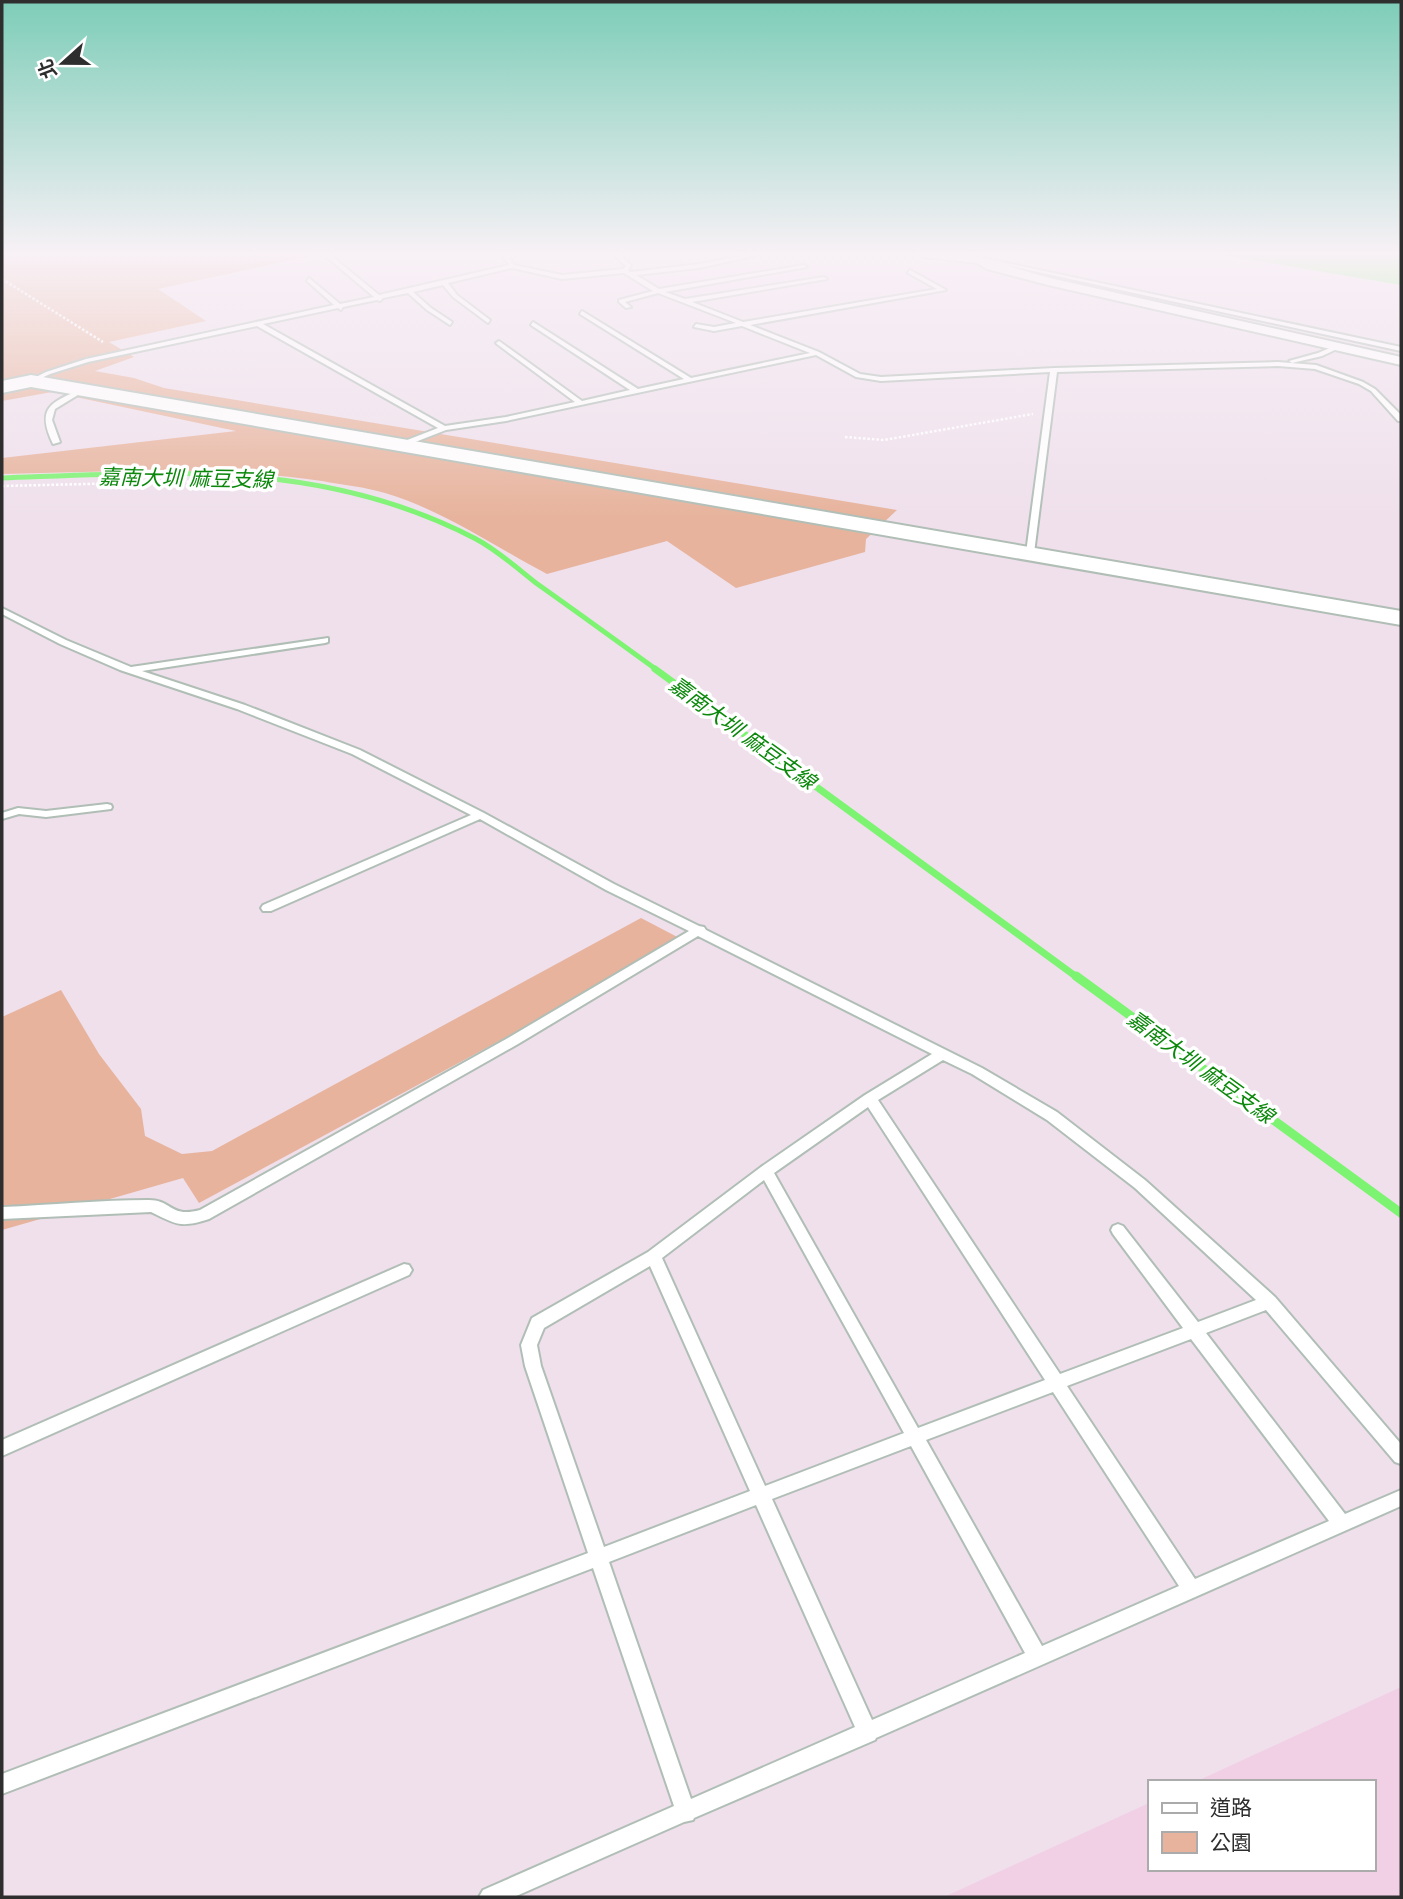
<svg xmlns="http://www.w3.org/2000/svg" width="1403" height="1899" viewBox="0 0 1403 1899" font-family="Poppins,'Noto Sans TC',sans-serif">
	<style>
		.education { fill: #f1d0e6 }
		.green { fill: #e7b39c }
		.water { fill: #7cf371 }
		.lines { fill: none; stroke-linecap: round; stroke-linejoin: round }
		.stream-far2 { stroke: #7cf371; stroke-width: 5 }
		.stream-far1 { stroke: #7cf371; stroke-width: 7 }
		.stream { stroke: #7cf371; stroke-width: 9 }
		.service-casing { stroke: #b0beb6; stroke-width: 4 }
		.minor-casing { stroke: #b0beb6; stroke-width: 4 }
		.tertiary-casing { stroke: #b0beb6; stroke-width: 4 }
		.path { stroke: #fff; stroke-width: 2.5; stroke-dasharray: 2.5 2; stroke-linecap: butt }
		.service { fill: #fff; fill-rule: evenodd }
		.minor { fill: #fff; fill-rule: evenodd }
		.tertiary { fill: #fff; fill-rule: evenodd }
		.labels { text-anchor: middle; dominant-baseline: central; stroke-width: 7; stroke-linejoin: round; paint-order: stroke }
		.water-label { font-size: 21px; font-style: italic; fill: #0b880b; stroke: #fff }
	</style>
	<rect width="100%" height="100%" fill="#efe0ec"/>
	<path class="education" d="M1401,1687V1897H944L1149,1803V1869H1373V1782H1195Z"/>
	<g class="green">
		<path d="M2,253H325L158,289L206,321L109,342L134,357L95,371L134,378L164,388L897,510L866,539L865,552L736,588L667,541L547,574C496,547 440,509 385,493C365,487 343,485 322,481C216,465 108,472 2,474V458L236,431L52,392L2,401Z"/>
		<path d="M641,918L685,941L199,1203L183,1178L2,1230V1017L61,990L99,1054L141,1109L145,1136L182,1154L212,1151Z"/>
	</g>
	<path class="water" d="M1210,253H1401V285Z"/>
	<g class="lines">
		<path class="stream-far2" d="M2,478C169,472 323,459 476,539C497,550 517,568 536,583C577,612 617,641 657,670"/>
		<path class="stream-far1" d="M655,669L1078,978"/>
		<path class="stream" d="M1076,976L1401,1213"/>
		<defs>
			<g id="service">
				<path d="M322,253H328L379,295L509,265L501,253H507L514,265L562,275L623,269L626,266L612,253H618L631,265L628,271L631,272L699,264L759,253H768L699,268L636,275L659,289L804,265L807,267L665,292L685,299L824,277L827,279L692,302L743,322L937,289L908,273L910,270L946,290L750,325L819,352L860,374L881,377L1054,368L1278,362L1316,365L1363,382L1375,389L1401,415V421H1398L1371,391L1359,384L1315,369L1278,366L1057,372L1034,553L1030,556L1026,553L1050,372L881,381L856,377L816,355L506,421L446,430L405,446H402V442L438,428L257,326L88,362L50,374L33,382L28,381L46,372L86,359L334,305L307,281L309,278L340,304L374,297ZM512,268L562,279L624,273L653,291L619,300V302L626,308L631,307L625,302L658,293L736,323L714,327L696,324L694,327L714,331L742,326L810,353L691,378L582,311L580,314L684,379L638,389L533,322L531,325L630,390L582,401L499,341L496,343L497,344L575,402L506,417L445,426L263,324L338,308L341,310L343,307L377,300L380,301L383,298L408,293L427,310L450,325L452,322L431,308L413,292L443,285L453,297L488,323L490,320L457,295L448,283Z"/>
				<path d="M950,253H959L1401,347V351Z"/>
				<path d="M1337,345L1339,346V348L1322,356L1292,363L1289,361L1318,353Z"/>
				<path d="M81,389L86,390L55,409L52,420L60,442L53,444C36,408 50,403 81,389Z"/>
				<path d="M2,608L66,640L131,667L328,638V642L325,643L142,671L245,705L360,750L484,813L614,884L699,926L704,927L706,930L982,1068L1057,1112L1145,1180L1275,1297L1401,1444V1464L1395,1462L1266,1310L1206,1333L1345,1514L1401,1490V1506L876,1738L875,1740L694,1818L693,1820L684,1822L514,1897H479L483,1890L674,1806L593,1568L2,1794V1774L588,1553L525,1366L521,1345L532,1318L648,1252L761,1167L865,1095L932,1054L698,936L518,1044L209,1219C181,1228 177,1225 151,1212L2,1219V1207C51,1205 100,1200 149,1200C172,1200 170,1218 200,1210L508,1038L689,931L606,890L480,819L271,911H263L261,908L263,905L471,815L352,754L237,709L120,670L60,644L2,614ZM943,1060L972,1074L1047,1120L1135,1188L1256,1300L1198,1322L1123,1226L1118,1224L1113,1226L1111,1230L1113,1234L1183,1328L1060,1374L878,1100ZM868,1107L1045,1380L918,1428L774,1173ZM764,1180L904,1433L765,1486L662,1258ZM650,1266L750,1491L604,1547L541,1366L537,1345L544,1328ZM1191,1339L1329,1521L1195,1579L1067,1386ZM1053,1392L1179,1586L1042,1646L926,1440ZM911,1446L1025,1653L872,1720L772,1499ZM756,1505L855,1727L691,1799L609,1562Z"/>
				<path d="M107,804L111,805L112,807L111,809L46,817L19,814L2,819V813L18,808L46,811Z"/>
				<path d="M404,1264L409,1265L412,1270L409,1275L2,1456V1440Z"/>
			</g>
			<path id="minor" d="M918,253C964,249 1005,266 1050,278L1401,357V365L1048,285L987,269L977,263L924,257Z"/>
			<path id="tertiary" d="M31,375L1401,611V625L31,387L2,393V381Z"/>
		</defs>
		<use href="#service" class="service-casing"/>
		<use href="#minor" class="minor-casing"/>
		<use href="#tertiary" class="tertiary-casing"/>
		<g class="path">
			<path d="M2,279L103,342"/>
			<path d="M845,437L884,440L1033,414"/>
			<path d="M2,486L213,481"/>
		</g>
		<use href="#service" class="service"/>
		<use href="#minor" class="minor"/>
		<use href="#tertiary" class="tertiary"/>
	</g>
	<linearGradient id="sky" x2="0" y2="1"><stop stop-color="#7dcdb8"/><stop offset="0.49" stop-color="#f8f1f6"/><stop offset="1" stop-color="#f8f1f6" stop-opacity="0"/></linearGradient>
	<rect width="1403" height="518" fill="url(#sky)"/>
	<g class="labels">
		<g class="water-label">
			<text transform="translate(186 478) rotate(1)">嘉南大圳 麻豆支線</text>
			<text transform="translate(743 733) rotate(36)">嘉南大圳 麻豆支線</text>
			<text transform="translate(1201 1067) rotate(36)">嘉南大圳 麻豆支線</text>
		</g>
	</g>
	<rect width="1403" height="1899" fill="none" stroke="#2e2e2e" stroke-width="7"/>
	<rect x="1148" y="1780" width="228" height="91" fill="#ffffff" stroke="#ababab" stroke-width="2"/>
	<rect x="1162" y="1803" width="35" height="10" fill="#ffffff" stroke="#ababab" stroke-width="2"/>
	<text x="1210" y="1815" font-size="21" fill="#2e2e2e">道路</text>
	<rect x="1162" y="1832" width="35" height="21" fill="#e7b39c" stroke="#ababab" stroke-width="2"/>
	<text x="1210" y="1850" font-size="21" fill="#2e2e2e">公園</text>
	<g transform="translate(63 63) rotate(249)" stroke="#ffffff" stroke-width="5" paint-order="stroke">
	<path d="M0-5L12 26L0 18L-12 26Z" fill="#2e2e2e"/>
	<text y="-10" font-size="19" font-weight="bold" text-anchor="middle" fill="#2e2e2e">北</text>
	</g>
</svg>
